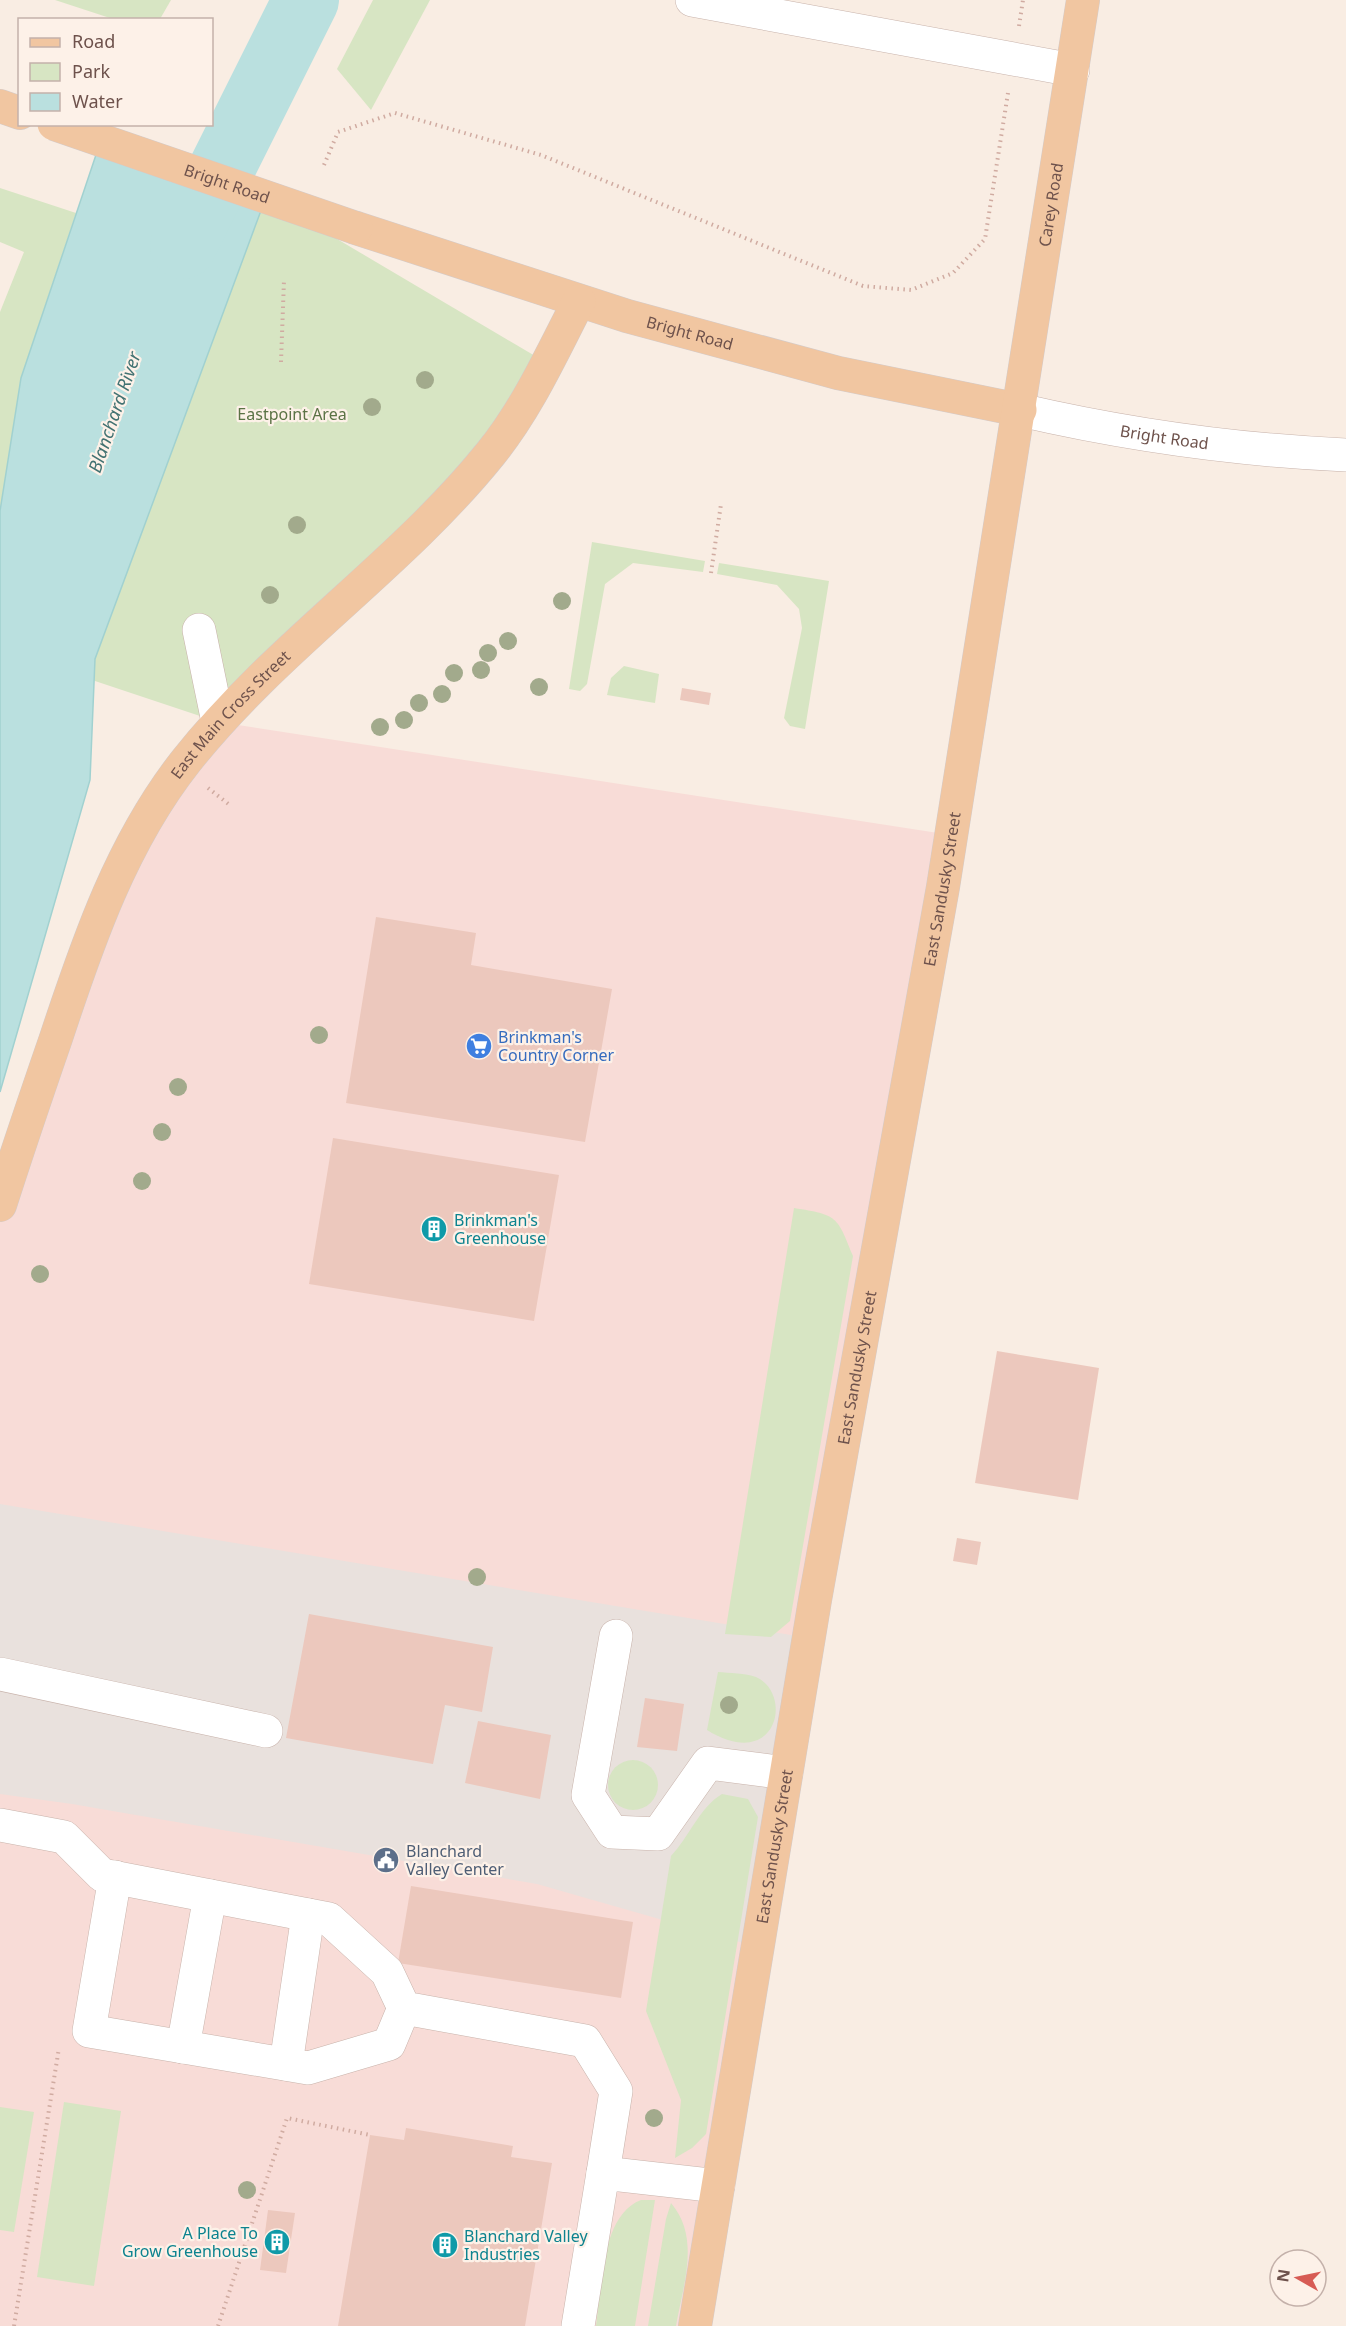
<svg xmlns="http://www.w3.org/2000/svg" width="1346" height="2326" viewBox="0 0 1346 2326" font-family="'Noto Sans',sans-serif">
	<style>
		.commercial { fill: #f8dcd7 }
		.industrial { fill: #e9e1dd }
		.green { fill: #d7e5c3 }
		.water { fill: #bae0df; stroke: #a1d1d0; stroke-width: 1.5 }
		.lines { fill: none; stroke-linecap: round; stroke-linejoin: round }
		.river { stroke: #bae0df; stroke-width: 66 }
		.building { fill: #ecc8bd }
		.minor-casing { stroke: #c8b3ab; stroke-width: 34 }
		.major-casing { stroke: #d4cbc9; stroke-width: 34 }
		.path { stroke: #d0aba1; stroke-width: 4; stroke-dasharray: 1.5 4.5; stroke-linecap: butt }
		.minor { stroke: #fff; stroke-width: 33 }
		.major { stroke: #f1c6a1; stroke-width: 33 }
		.major-bridge-casing { stroke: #d4cbc9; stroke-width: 34; stroke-linecap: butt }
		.major-bridge { stroke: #f1c6a1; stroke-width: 33 }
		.tree { fill: #a2aa8c }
		.labels { text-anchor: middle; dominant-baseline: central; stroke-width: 4.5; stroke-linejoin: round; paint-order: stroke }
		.street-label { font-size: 16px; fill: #6e524c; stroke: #fdf1e8 }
		.park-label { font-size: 16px; fill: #5b7345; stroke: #fdf1e8 }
		.shop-label { font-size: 16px; fill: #366cbe; stroke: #fdf1e8; text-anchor: start }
		.culture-label { font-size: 16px; fill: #0d838f; stroke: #fdf1e8; text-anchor: start }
		.service-label { font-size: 16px; fill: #4e5e75; stroke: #fdf1e8; text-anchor: start }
		.water-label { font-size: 18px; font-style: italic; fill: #427272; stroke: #fdf1e8 }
	</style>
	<rect width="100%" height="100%" fill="#f9ede3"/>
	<path class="commercial" d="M218,722L951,835L695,2326H0V1205L75,981Z"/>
	<path class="industrial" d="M0,1504L809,1638L757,1947L537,1884L72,1804L0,1794Z"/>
	<g class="green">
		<path d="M55,0H171L160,19H113Z"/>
		<path d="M373,0H430L371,110L337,69Z"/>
		<path d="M0,188L76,213L21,378L0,511V312L24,252L0,242Z"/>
		<path d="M266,197L547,363L524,406L218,722L35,661Z"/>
		<path d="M592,542L705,561L703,572L633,563L605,584L587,684L580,691L569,689Z"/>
		<path d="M719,563L829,581L805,729L790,726L784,718L802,628L799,609L777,585L717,574Z"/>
		<path d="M624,666L659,674L655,703L607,695L611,678Z"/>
		<path d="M794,1208C838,1215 837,1216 853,1256L790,1621L771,1637L725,1634Z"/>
		<path d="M718,1672C729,1673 746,1673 756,1677C794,1694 777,1773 707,1730Z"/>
		<circle cx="633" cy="1785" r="25"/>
		<path d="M722,1794L748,1799L758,1817L706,2134L692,2148L675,2158L681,2100L646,2011L671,1856C689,1837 700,1807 722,1794Z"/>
		<path d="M64,2102L121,2111L94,2286L37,2277Z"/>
		<path d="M0,2107L34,2112L14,2232L0,2230Z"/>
		<path d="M641,2200H655L635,2326H596C601,2289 601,2215 641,2200Z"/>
		<path d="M671,2203C701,2238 683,2285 676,2326H648L666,2219Z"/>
	</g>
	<path class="water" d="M101,140L266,197L95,659L90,780L0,1092V511L21,378Z"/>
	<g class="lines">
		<path class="river" d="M183,246L306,0"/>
	</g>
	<g class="building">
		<path d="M682,688L711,693L709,705L680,700Z"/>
		<path d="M376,917L476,933L471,965L612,989L585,1142L346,1103Z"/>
		<path d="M333,1138L559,1175L534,1321L309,1284Z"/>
		<path d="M997,1351L1099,1368L1078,1500L975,1483Z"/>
		<path d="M957,1538L981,1542L977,1565L953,1561Z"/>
		<path d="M309,1614L493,1647L482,1712L445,1705L433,1764L286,1738Z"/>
		<path d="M645,1698L684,1704L677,1751L637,1747Z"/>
		<path d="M478,1721L551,1735L540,1799L465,1783Z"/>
		<path d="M411,1886L633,1922L621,1998L398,1963Z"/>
		<path d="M406,2128L513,2146L511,2157L552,2163L525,2326H338L370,2135L404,2140Z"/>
		<path d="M268,2210L295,2213L286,2273L260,2270Z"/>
	</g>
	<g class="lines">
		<defs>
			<g id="minor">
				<path d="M692,0L1073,70"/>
				<path id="s1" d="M1020,410C1128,435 1236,450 1346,455"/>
				<path d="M199,630L218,722"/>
				<path d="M616,1636L588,1795L612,1832L658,1834L708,1763L786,1773"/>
				<path d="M0,1674L266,1731"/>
				<path d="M0,1825L64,1837L102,1875L329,1919L387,1972L404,2008L585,2041L616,2091L603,2173"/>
				<path d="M115,1877L89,2031L308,2068L389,2044L404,2008"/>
				<path d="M183,2047L210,1896"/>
				<path d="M286,2064L308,1915"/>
				<path d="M578,2326L603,2173L718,2186"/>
			</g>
			<g id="major">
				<path d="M0,106L20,113"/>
				<path id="s2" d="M356,228L627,316L838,373L1020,410"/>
				<path id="s3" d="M0,1205C18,1149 37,1093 56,1038C88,941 122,842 186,761C276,647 400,566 491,453C528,407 552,353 579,301"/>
				<path id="s4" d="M695,2326L815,1600L943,887L1083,0"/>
			</g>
		</defs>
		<use href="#minor" class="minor-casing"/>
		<use href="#major" class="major-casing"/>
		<g class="path">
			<path d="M1019,26L1023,0"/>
			<path d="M324,165L338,132L395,113L541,155L863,286L911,290L953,273L985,239L1008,93"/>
			<path d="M281,362L284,280"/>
			<path d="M711,573L721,504"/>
			<path d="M208,788L231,806"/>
			<path d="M14,2326L59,2048"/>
			<path d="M218,2326L287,2118L370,2135"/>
		</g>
		<use href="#minor" class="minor"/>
		<use href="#major" class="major"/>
		<defs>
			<g id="major-bridge">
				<path id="s5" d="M54,124L356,228"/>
			</g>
		</defs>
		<use href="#major-bridge" class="major-bridge-casing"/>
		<use href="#major-bridge" class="major-bridge"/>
	</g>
	<g class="tree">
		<circle cx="425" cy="380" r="9"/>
		<circle cx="372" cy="407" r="9"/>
		<circle cx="297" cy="525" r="9"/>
		<circle cx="270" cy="595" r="9"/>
		<circle cx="562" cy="601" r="9"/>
		<circle cx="508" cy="641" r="9"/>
		<circle cx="488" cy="653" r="9"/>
		<circle cx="481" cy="670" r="9"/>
		<circle cx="454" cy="673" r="9"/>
		<circle cx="539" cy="687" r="9"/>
		<circle cx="442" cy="694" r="9"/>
		<circle cx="419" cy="703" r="9"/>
		<circle cx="404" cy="720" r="9"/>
		<circle cx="380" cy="727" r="9"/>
		<circle cx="319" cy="1035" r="9"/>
		<circle cx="178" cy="1087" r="9"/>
		<circle cx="162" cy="1132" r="9"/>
		<circle cx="142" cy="1181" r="9"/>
		<circle cx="40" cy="1274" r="9"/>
		<circle cx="477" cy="1577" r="9"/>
		<circle cx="729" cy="1705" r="9"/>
		<circle cx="654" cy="2118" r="9"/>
		<circle cx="247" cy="2190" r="9"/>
	</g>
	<defs>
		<symbol id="supermarket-disc" viewBox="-11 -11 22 22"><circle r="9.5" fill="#3f7fe0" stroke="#fdf1e8"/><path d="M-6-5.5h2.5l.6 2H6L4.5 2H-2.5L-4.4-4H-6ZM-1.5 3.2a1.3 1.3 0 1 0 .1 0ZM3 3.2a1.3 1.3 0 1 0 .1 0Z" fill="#fff"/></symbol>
		<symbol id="building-disc" viewBox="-11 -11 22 22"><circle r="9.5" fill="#0f9aa8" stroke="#fdf1e8"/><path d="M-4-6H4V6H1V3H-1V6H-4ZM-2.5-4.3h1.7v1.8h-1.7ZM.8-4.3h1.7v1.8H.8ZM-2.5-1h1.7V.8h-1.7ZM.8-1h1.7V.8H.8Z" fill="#fff"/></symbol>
		<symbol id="civic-disc" viewBox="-11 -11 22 22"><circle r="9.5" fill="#5c6f8a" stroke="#fdf1e8"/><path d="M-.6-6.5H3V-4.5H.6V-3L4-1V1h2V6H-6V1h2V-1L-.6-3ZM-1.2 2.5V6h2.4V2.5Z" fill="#fff"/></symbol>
	</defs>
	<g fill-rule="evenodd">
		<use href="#supermarket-disc" x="464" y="1031" width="30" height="30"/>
		<use href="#building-disc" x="419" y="1214" width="30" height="30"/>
		<use href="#civic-disc" x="371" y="1845" width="30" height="30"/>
		<use href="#building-disc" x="262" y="2227" width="30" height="30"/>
		<use href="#building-disc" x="430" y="2230" width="30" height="30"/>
	</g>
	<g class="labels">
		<g class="street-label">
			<text stroke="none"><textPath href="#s5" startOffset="183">Bright Road</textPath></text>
			<text stroke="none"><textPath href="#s4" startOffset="2151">Carey Road</textPath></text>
			<text stroke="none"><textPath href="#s2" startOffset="350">Bright Road</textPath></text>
			<text stroke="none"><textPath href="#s1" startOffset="147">Bright Road</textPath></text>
			<text stroke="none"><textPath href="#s3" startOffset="548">East Main Cross Street</textPath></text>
			<text stroke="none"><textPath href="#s4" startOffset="1458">East Sandusky Street</textPath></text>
			<text stroke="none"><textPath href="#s4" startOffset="972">East Sandusky Street</textPath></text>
			<text stroke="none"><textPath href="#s4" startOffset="486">East Sandusky Street</textPath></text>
		</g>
		<g class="park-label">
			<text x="292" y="414">Eastpoint Area</text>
		</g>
		<g class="shop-label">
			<text x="498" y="1037">Brinkman's<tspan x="498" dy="18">Country Corner</tspan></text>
		</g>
		<g class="culture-label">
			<text x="454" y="1220">Brinkman's<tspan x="454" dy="18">Greenhouse</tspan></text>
			<text x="258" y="2233" text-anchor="end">A Place To<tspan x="258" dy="18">Grow Greenhouse</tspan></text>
			<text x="464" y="2236">Blanchard Valley<tspan x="464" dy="18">Industries</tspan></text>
		</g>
		<g class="service-label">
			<text x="406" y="1851">Blanchard<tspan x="406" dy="18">Valley Center</tspan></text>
		</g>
		<g class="water-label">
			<text transform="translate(114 412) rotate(-71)">Blanchard River</text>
		</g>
	</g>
	<rect x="18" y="18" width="195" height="108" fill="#fdf1e8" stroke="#c4b1aa" stroke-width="1.5"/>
	<rect x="30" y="38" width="30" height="9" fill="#f1c6a1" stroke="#c4b1aa" stroke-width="1.5"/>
	<text x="72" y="48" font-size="18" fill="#6e524c">Road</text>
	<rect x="30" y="63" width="30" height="18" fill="#d7e5c3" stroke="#c4b1aa" stroke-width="1.5"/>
	<text x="72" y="78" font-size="18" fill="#6e524c">Park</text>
	<rect x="30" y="93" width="30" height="18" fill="#bae0df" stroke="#c4b1aa" stroke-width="1.5"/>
	<text x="72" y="108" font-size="18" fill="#6e524c">Water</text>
	<g transform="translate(1298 2278) rotate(279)"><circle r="28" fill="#fdf1e8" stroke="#c4b1aa" stroke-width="1.5"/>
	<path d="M0-4.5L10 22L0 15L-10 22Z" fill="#d75b54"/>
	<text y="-9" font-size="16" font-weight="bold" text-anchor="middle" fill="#6e524c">N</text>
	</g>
</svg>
